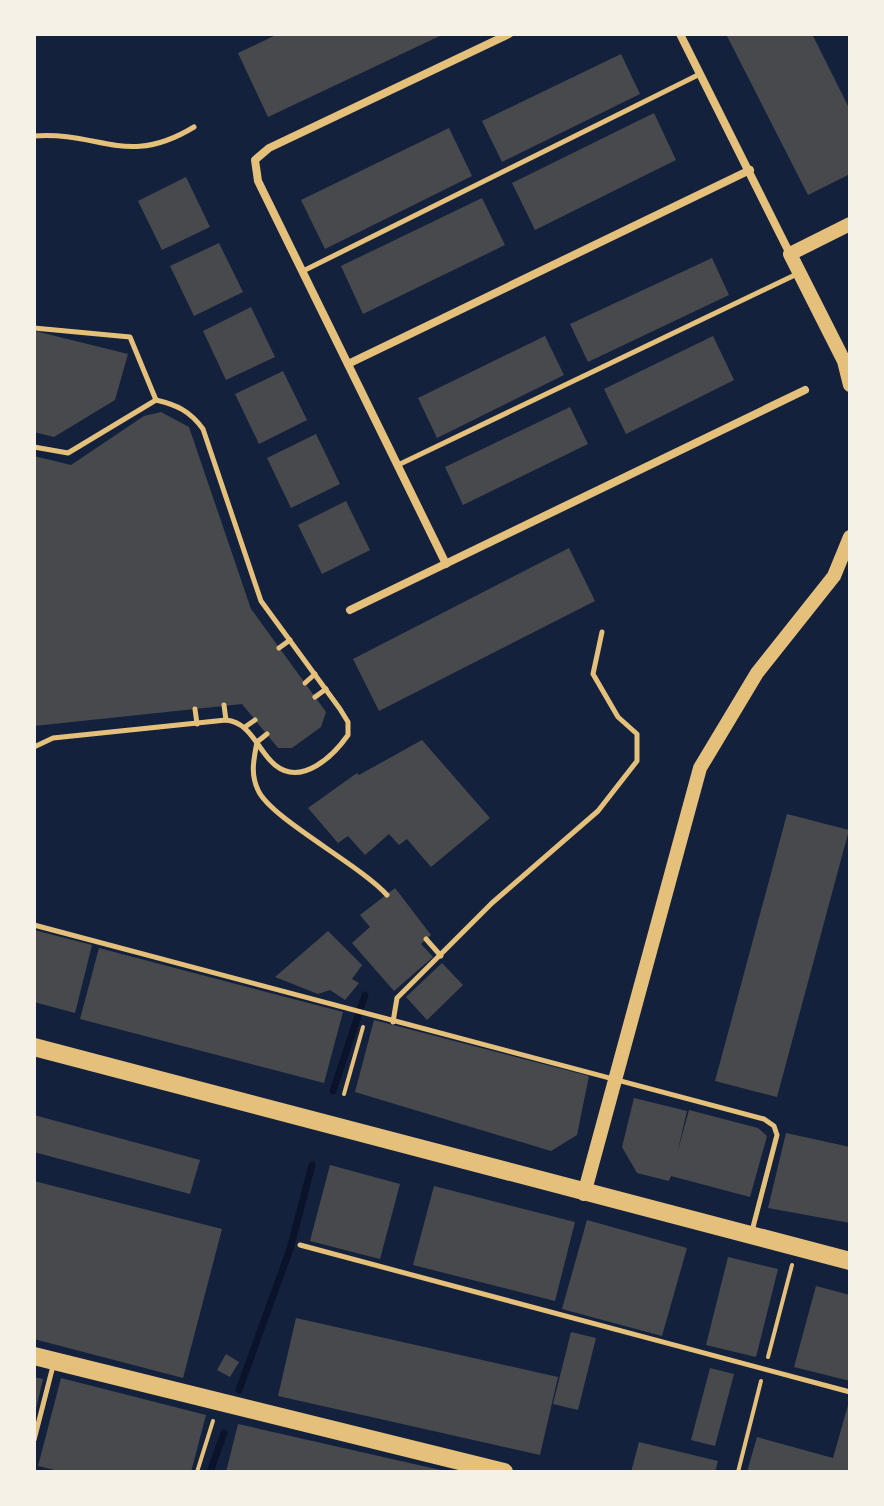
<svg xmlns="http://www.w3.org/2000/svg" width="884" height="1506" viewBox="0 0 884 1506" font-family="'Exo 2',sans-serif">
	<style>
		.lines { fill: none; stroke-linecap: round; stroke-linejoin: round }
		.stream { stroke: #0b132b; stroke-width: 7 }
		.building { fill: #48494c }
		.path { stroke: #e5c07b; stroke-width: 4 }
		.service { stroke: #e5c07b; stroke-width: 5 }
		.minor { stroke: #e5c07b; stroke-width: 8 }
		.tertiary { stroke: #e5c07b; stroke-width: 14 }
		.primary { stroke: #e5c07b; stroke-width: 18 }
	</style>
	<rect width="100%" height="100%" fill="#14213d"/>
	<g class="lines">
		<g class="stream">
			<path d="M333,1091L365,995"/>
			<path d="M239,1390L290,1249L312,1165"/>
			<path d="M210,1472L224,1433"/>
		</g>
	</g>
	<g class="building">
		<path d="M278,34H444L268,117L238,53Z"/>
		<path d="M726,34H812L850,110V174L808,195Z"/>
		<path d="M621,54L640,94L502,162L482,121Z"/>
		<path d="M654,113L676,160L535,230L512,183Z"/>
		<path d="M449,128L472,176L325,249L301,200Z"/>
		<path d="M186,177L210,227L162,250L138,201Z"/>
		<path d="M482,198L505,245L363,314L341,266Z"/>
		<path d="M219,243L243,292L194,316L170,266Z"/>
		<path d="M712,258L729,295L588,362L570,324Z"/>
		<path d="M251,307L275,357L226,380L203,331Z"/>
		<path d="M35,331L128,354L115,400L54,437L34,432Z"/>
		<path d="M545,336L564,375L437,438L418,398Z"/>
		<path d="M713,336L734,380L626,434L604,389Z"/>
		<path d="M283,371L307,420L259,444L235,394Z"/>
		<path d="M570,407L588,444L463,505L445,467Z"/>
		<path d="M161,412L189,427L251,609L326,712L321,727L292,748H278L242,704L34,726V456L71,465L144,416Z"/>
		<path d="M316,434L340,484L291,508L267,458Z"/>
		<path d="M346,501L370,550L322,574L298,525Z"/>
		<path d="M569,548L595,601L379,711L353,659Z"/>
		<path d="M422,740L490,818L431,867L407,839L399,845L389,834L365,855L348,836L338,843L308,808L357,773L359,775Z"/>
		<path d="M787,814L849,830L777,1097L715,1081Z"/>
		<path d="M395,888L431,935L421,944L433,957L394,991L352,943L370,927L360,915Z"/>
		<path d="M34,930L92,945L75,1013L34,1002Z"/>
		<path d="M328,931L362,965L352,979L359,983L345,1000L330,990L318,994L275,977Z"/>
		<path d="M99,948L343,1012L324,1083L80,1019Z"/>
		<path d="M442,963L463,985L427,1020L406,997Z"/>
		<path d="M374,1020L589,1076L577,1135L551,1151L355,1092Z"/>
		<path d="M634,1098L687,1111L677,1154L689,1110L758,1128L767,1136L750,1197L671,1176L669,1181L637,1173L622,1147Z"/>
		<path d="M34,1115L200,1160L190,1194L34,1152Z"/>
		<path d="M786,1133L850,1147V1223L768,1208Z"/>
		<path d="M330,1165L400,1184L380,1259L310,1241Z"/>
		<path d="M34,1181L222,1229L183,1378L34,1339Z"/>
		<path d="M434,1186L575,1222L555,1301L413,1265Z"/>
		<path d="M587,1220L687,1248L662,1336L562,1309Z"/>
		<path d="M728,1257L778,1269L756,1357L706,1345Z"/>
		<path d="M816,1286L850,1295V1381L794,1367Z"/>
		<path d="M296,1318L558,1377L540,1455L278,1396Z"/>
		<path d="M571,1332L596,1338L578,1410L553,1404Z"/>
		<path d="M226,1354L239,1362L230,1377L217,1370Z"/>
		<path d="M710,1368L734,1374L715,1446L691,1440Z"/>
		<path d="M34,1377L43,1379L35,1413H34Z"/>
		<path d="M61,1378L206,1415L191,1472H63L38,1466Z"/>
		<path d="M850,1398V1472H747L757,1437L833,1458Z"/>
		<path d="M238,1424L445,1471V1472H226Z"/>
		<path d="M639,1442L718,1461L715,1472H631Z"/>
	</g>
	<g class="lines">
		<g class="path">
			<path d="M344,1094L363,1027"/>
			<path d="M768,1357L792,1265"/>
			<path d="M197,1472L213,1421"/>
			<path d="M738,1472L761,1381"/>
		</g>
		<g class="service">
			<path d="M34,136C100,131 127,168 194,127"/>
			<path d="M303,271L700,74"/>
			<path d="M34,328L130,337L156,400"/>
			<path d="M34,447L68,453L156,400C177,405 190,411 203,429L261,601L340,709L348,722V735C334,755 302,787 275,765C257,750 252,723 226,720L53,738L34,747"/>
			<path d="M398,465L797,274"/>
			<path d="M279,648L290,640"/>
			<path d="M305,683L315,674"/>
			<path d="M315,697L326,689"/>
			<path d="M224,705L226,720"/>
			<path d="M195,709L197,724"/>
			<path d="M245,727L255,720"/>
			<path d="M267,734L257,742C254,759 250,773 258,790C270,818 359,864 387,895"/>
			<path d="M34,925L764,1119L774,1126L777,1135L752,1231"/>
			<path d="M426,939L441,956"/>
			<path d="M393,1022L397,998L492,903L598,811L637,761V734L618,717L593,674L602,632"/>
			<path d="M300,1245L850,1392"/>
			<path d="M34,1440L53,1366"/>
		</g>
		<g class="minor">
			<path d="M680,34L790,254"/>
			<path d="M348,364L750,170"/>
			<path d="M446,564L258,181L255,160L269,148L509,34"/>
			<path d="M350,610L805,390"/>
		</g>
		<g class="tertiary">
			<path d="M850,224L790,254L844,361L850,385"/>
			<path d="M584,1194L700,768L757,673L834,576L850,537"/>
		</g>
		<g class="primary">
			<path d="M34,1047L850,1261"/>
			<path d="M34,1356L504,1472"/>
		</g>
	</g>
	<rect width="884" height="1506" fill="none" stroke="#f6f1e7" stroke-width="72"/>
</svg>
